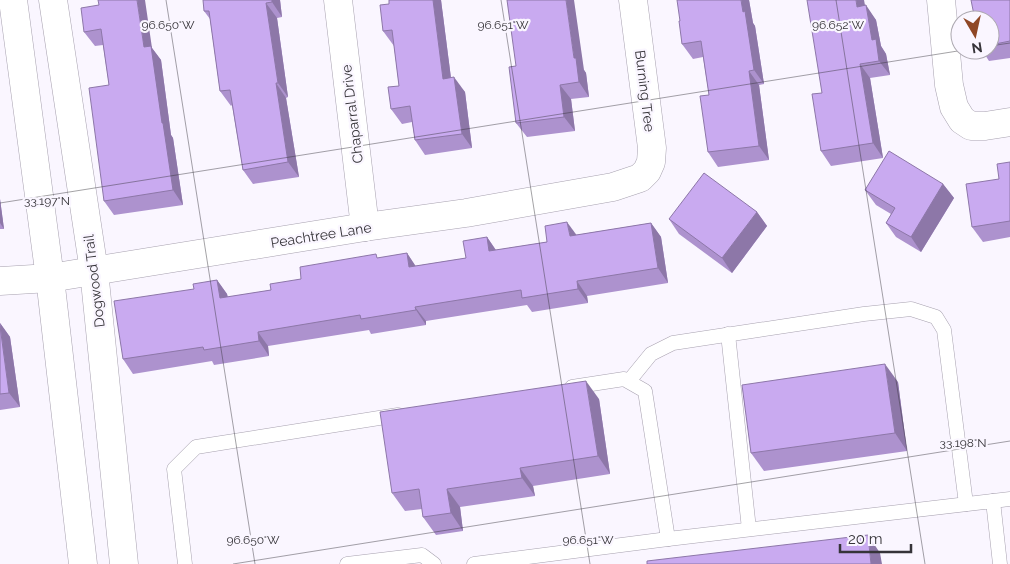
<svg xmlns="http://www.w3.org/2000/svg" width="1010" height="564" viewBox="0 0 1010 564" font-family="Raleway,sans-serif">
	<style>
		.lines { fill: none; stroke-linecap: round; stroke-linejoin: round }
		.service-casing { stroke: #a7a1af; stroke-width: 15 }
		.minor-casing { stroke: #a7a1af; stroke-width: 29 }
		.service { stroke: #fff; stroke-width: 14 }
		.minor { stroke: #fff; stroke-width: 28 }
		.wall { fill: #ad92ce }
		.shaded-wall { fill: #8d77a8 }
		.building { fill: #c9aaf0; stroke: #8d77a8 }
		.ticks { fill: none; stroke: #363439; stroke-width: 1; stroke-opacity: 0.45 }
		.labels { text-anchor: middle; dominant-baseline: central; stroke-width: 4.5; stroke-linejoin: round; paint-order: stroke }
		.street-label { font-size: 14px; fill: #363439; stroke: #faf6ff }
		.ticks-label { font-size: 12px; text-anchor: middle; fill: #363439; stroke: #faf6ff; stroke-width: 4.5; stroke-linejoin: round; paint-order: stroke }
	</style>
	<rect width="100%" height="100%" fill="#faf6ff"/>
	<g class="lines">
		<defs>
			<g id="service">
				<path d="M728,334L749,529"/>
				<path d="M629,381L651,354L673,343L864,314L911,309L936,317L944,330L966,504"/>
				<path d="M572,387L624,379L645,391L668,539"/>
				<path d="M993,501L1010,499"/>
				<path d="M185,564L174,469L196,447L398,415"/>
				<path d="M347,564L422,555L434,564"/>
				<path d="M474,564L668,539L993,501L1000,564"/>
			</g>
			<g id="minor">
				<path d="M13,0L50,278L83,564"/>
				<path d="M53,0L94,271L124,564"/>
				<path d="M338,0L365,227"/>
				<path d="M941,0L949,85L954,107L962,120L971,126H985L1010,122"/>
				<path d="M0,281L50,278L365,227L466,213L613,187L640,178L647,171L651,162L652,148L633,0"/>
			</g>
		</defs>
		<use href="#service" class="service-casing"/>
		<use href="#minor" class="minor-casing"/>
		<use href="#service" class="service"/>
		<use href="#minor" class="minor"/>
	</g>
	<g class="wall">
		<path d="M280,0L282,17L277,18L288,97L286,98L299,177L253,184L243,170L232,105L231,106L220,91L210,19L204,11Z"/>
		<path d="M389,0H441L451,78L465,92L472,148L425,155L415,140L412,122L402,124L391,109L399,86L394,46L383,31L389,4Z"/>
		<path d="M749,0L753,23L755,26L764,84L759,85L769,160L718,167L708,152L709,95L703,57L693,59L682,44L680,21Z"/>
		<path d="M1010,0V58L989,61L982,50H990V20Z"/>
		<path d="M99,5L152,48L161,60L171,135L173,138L183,205L114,215L104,201L109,85L103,45L95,46L84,32Z"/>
		<path d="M865,6L876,20L881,46L886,54L890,75L870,78L883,158L831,166L821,151L822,93Z"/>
		<path d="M516,66L584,70L586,73L589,97L571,99L575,131L527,137L516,123Z"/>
		<path d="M1010,162V237L983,242L972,227L999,179Z"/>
		<path d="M943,184L954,198L921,252L896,237L886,223L891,214L876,205L865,190Z"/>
		<path d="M0,199L4,229H0Z"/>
		<path d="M757,212L767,226L732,273L679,234L669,219Z"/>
		<path d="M651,223L661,237L668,283L587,296L588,303L532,312L527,305L426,321V325L371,334L369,330L268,346L269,356L214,365L212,361L133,374L123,359L194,289L217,280L227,294L228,297L271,290L301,279L379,258L407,253L415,266L466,258L487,237L496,250L547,242L576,235Z"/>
		<path d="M0,323L10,337L20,407L0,410Z"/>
		<path d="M898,382L907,451L764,471L751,453Z"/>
		<path d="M599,399L610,474L533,486L535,496L460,507L463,531L436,535L423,517L422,509L405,511L392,493Z"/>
	</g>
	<g class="shaded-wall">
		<path d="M137,0H145L152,48L161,60L171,135L173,138L183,205L173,190L162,123L144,47Z"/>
		<path d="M272,0H280L282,17L272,2Z"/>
		<path d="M433,0H441L453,94L443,79Z"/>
		<path d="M566,0H574L584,70L586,73L589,97L579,82L574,58Z"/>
		<path d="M741,0H749L753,23L755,26L764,84L754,70Z"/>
		<path d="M856,0H864L868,21L857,7Z"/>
		<path d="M266,3L277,18L288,97L278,83Z"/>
		<path d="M866,5L876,20L881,46L886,54L890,75L879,61L872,40Z"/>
		<path d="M860,64L870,78L883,158L873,143Z"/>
		<path d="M749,71L759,85L769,160L759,146Z"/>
		<path d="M454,77L465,92L472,148L462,134Z"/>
		<path d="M276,83L286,98L299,177L288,162Z"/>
		<path d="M560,85L571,99L575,131L564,117Z"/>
		<path d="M943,184L954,198L921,252L911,237Z"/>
		<path d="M0,199L4,229L0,223Z"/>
		<path d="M757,212L767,226L732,273L722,258Z"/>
		<path d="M567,222L578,237L570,236Z"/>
		<path d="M651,223L661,237L668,283L658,268Z"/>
		<path d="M487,237L497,252L489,251Z"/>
		<path d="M407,253L417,268L409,267Z"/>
		<path d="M217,280L227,294L230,313L220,298Z"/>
		<path d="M577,281L587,296L588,303L578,289Z"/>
		<path d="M415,307L426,321V325L416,310Z"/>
		<path d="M0,323L10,337L20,407L9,393Z"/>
		<path d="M258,332L268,346L269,356L259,341Z"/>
		<path d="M885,364L898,382L907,451L895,433Z"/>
		<path d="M586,381L599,399L610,474L598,456Z"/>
		<path d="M520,468L533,486L535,496L522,478Z"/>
		<path d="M447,489L460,507L463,531L451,513Z"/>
		<path d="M868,535L880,553L882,564H871Z"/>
	</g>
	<g class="building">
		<path d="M98,0H137L144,47L151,46L162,123H163L173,190L104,201L89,88L109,85L101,29L84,32L81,8L99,5Z"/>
		<path d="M203,0H272V2L266,3L278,83H276L288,162L243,170L230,90L220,91L209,11H204Z"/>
		<path d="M389,0H433L443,79L454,77L462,134L415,140L410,106L391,109L388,87L399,86L392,30L383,31L380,5L389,4Z"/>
		<path d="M507,0H566L574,58H576L579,82L560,85L564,117L516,123L509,67L516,66Z"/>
		<path d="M677,0H741L743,12L745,11L754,70L749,71L759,146L708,152L700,96L709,95L701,41L682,44L679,21H680Z"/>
		<path d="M807,0H856L857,7L866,5L872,40L876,39L879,61L860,64L873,143L821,151L812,94L822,93Z"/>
		<path d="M971,0H1010V41L990,45V20H975Z"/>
		<path d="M889,151L943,184L911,237L886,223L895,208L865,190Z"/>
		<path d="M1010,162V221L972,227L966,184L999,179L997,164Z"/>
		<path d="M704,173L757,212L722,258L669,219Z"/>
		<path d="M567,222L570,236L651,223L658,268L577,281L578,289L522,298L521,290L415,307L416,310L361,319L360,315L258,332L259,341L204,350L203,347L123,359L114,301L194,289L193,284L217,280L220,298L271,290L270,284L301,279L300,267L376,254L377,258L407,253L409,267L466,258L463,241L487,237L489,251L547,242L545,226Z"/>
		<path d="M0,326L9,393L0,394Z"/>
		<path d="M885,364L895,433L751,453L742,385Z"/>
		<path d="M586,381L598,456L520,468L522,478L447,489L451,513L423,517L419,489L392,493L380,412Z"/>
		<path d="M868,535L871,564H647V561Z"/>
	</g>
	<path class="ticks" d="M166,0L255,564M501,0L590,564M836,0L925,564M990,46L1010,43M0,203L964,50M233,564L1010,441"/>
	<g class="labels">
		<g class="street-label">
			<text transform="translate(645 91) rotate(83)">Burning Tree</text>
			<text transform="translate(352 114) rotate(-97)">Chaparral Drive</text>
			<text transform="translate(321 235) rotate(-9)">Peachtree Lane</text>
			<text transform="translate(94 281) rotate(-97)">Dogwood Trail</text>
		</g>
	</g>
	<g class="ticks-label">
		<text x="168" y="29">96.650°W</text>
		<text x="503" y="29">96.651°W</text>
		<text x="838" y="29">96.652°W</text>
		<text x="47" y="205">33.197°N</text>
		<text x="963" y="447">33.198°N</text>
		<text x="253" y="544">96.650°W</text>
		<text x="588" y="544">96.651°W</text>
	</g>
	<g transform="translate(975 35) rotate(171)"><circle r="24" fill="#faf6ff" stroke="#aca8b0"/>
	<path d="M0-4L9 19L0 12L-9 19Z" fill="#8f4726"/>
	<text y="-8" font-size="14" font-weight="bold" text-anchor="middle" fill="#363439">N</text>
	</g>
	<path d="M840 544v8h71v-8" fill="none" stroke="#363439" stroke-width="2.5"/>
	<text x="848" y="544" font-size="15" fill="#363439" stroke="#faf6ff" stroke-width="4" paint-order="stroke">20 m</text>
</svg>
